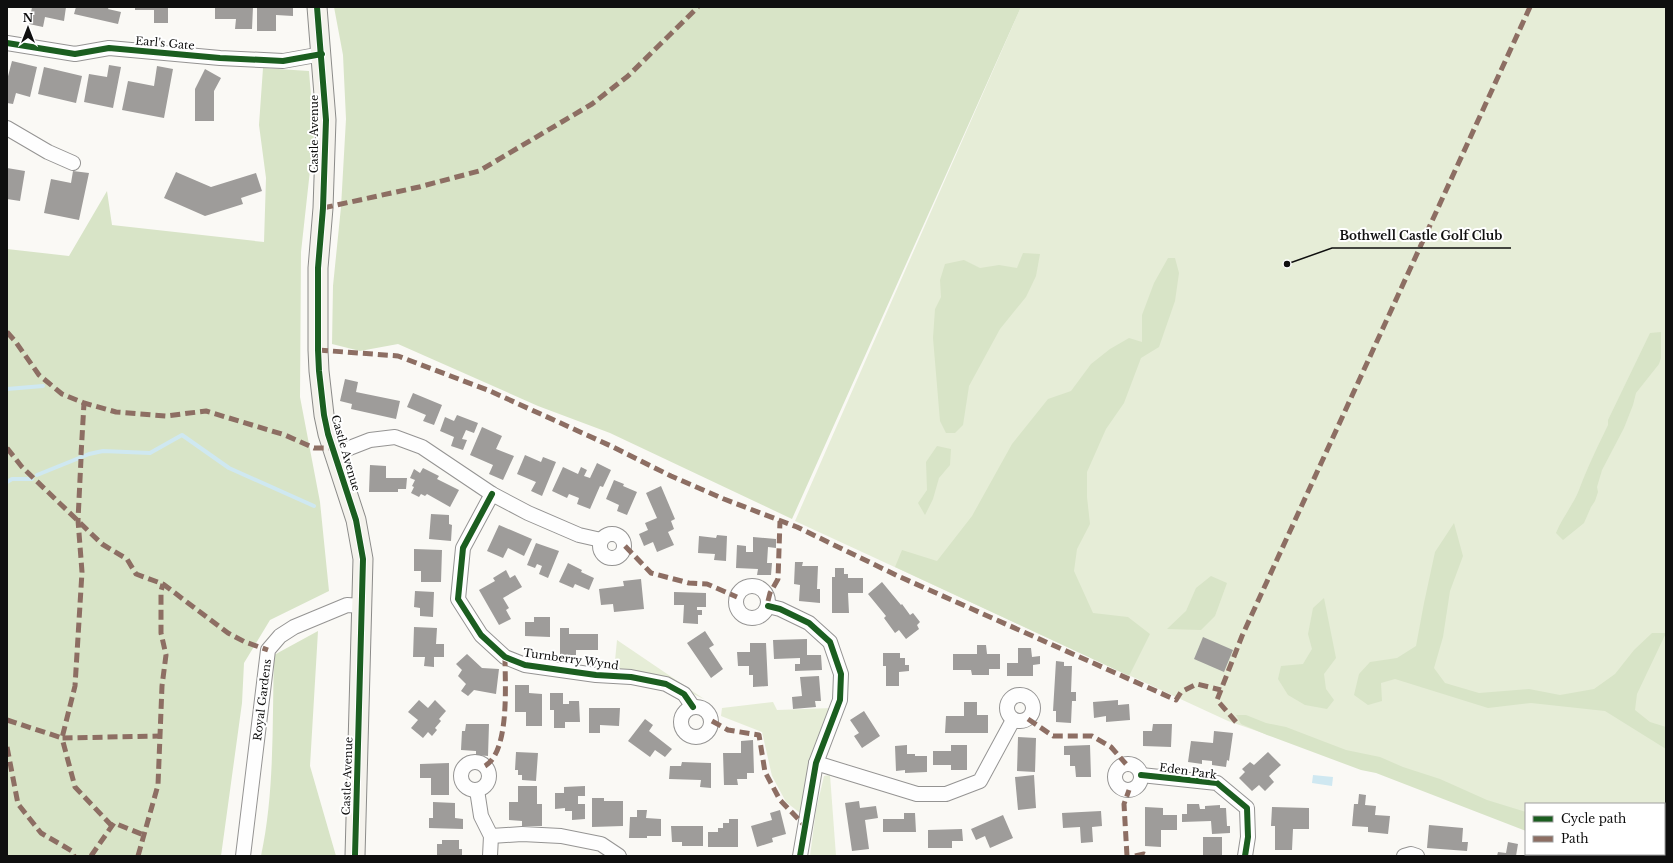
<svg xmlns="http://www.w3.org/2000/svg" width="1673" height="863" viewBox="0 0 1673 863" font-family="'Libre Baskerville',serif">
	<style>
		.green { fill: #e6edd7 }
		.forest { fill: #d8e4c7 }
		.water { fill: #cfe8f1 }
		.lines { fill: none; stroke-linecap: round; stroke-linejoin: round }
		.stream { stroke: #cfe8f1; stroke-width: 4 }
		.building { fill: #9e9c9a }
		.street-casing { stroke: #959493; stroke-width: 16 }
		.secondary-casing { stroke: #8b8b89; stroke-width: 21 }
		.street { stroke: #fefefe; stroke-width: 14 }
		.secondary { stroke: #f4f2ec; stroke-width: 19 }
		.quiet { stroke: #8d6e63; stroke-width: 5; stroke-dasharray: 10 5; stroke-linecap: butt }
		.cycleway-casing { stroke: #fff; stroke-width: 8 }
		.cycleway { stroke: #1b5e20; stroke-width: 6 }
		.labels { text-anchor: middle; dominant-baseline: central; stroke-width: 4; stroke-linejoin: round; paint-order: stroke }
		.street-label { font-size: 11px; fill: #0f0f0f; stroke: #fff }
		.leader { fill: none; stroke: #0f0f0f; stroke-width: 1.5 }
		.callout-dot { fill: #0f0f0f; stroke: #fff; stroke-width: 1.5 }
		.callout-label { font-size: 12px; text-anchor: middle; font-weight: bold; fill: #0f0f0f; stroke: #fff; stroke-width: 4; stroke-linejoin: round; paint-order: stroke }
	</style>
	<rect width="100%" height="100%" fill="#faf9f5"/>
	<g class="green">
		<path d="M1021,7H1666V856H1618L1664,854V804H1526V824L1228,721L795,521Z"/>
		<path d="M617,640L704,699L663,680L614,671Z"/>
		<path d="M773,702L777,710L832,708L812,768L800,813L786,802L772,776L762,732L721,716L722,708Z"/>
		<path d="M830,775L836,856H810L816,810L824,776Z"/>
	</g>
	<g class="forest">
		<path d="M334,7H1021L792,519L610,433L538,406L398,344L360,351L332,344L333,286L341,207L346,119L343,55Z"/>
		<path d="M263,68L309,71L314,134L301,252L300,397L320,502L329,591L270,620L244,663L242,703L221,856H7V249L69,256L107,191L112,225L264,242L266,178L259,125Z"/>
		<path d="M1023,253L1040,254L1036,276L1026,297L1000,329L969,386L963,425L955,433H946L940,421L933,338L935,309L941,297L940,280L945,264L964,260L980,268L999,265L1017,268Z"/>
		<path d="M1168,258H1175L1179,273L1175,301L1159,347L1141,358L1124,403L1106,429L1087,472V497L1090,524L1077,549L1074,571L1093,613L1128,617L1150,634L1129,676L895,567L902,550L937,561L972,516L1012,444L1048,399L1071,391L1091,364L1110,349L1129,338L1142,342V315L1154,283Z"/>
		<path d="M1661,332V358L1659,364L1636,393L1633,405L1624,428L1602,470L1597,487L1598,492L1595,501L1591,507L1584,523L1563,540L1556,533C1562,518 1573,505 1579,490C1588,466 1597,448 1608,425V420L1650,333Z"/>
		<path d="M937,446L951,449L950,465L939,478L933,499L925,515L918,503L927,490L926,462Z"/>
		<path d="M1454,523L1463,556L1450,591L1443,637L1434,668L1445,683L1479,693L1529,689L1560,695L1594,689L1615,674L1634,650L1652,633H1666L1637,694L1635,710L1650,722L1666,727V749L1605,711L1531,703L1488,708L1395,679L1381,683L1382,701L1368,705L1354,695L1359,674L1370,662L1397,658L1416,646L1424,603L1435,552Z"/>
		<path d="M1211,576L1227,583L1215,616L1201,630L1167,629L1186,611L1196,588Z"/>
		<path d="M1324,598L1336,658L1324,674L1326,689L1334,700L1327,709L1305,705L1288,695L1278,679L1281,666L1303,664L1312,649L1308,634L1313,608Z"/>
		<path d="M318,631L310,766L336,856H261C275,790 272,722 274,655Z"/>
		<path d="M1236,715H1246L1266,723L1286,727L1346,750L1380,757L1403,767L1440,779L1487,800L1526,812V831L1376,773L1361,770L1267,735L1241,724Z"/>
		<path d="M1664,831H1666V856H1602L1596,854H1664Z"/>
	</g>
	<path class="water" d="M1313,775L1333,777L1332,786L1312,783Z"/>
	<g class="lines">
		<g class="stream">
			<path d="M7,389L43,386"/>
			<path d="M37,475L89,454L103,451L150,453L182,435L229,468L314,506"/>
			<path d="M7,482L12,479H32"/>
		</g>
	</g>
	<g class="building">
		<path d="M32,7H66L64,21L45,17L43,27L29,24Z"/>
		<path d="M76,7H109L108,9L121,12L118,24L74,14Z"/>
		<path d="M135,7H168V23H154V10H135Z"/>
		<path d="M215,7H253L252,29H235L236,19H215Z"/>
		<path d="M257,7H293V16L276,15V31H257Z"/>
		<path d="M12,61L37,67L30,97L16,93L13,104L7,103V80Z"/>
		<path d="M109,65L121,67L113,108L84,102L89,74L107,77Z"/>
		<path d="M157,66L173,69L164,118L122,110L128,81L154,86Z"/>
		<path d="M44,67L82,76L76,103L38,94Z"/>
		<path d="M205,69L221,78L214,91V121H195V89Z"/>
		<path d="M7,168L25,171L20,201L7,199Z"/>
		<path d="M73,171L89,173L79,220L44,213L51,179L71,183Z"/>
		<path d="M176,172L211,187L256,173L262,191L241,198L243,204L205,216L164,198Z"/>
		<path d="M345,379L358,382L356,392L400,401L396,419L351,409L352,404L340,401Z"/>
		<path d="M413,393L442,405L434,425L423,421L426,415L407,407Z"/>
		<path d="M457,415L478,423L474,433L466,430L462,439L467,440L463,450L451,446L454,437L440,431L445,417L454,421Z"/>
		<path d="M482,427L502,436L496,449L514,456L503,480L489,474L493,465L470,455Z"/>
		<path d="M525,455L541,462L543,457L556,462L542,496L531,491L536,482L517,474Z"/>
		<path d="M597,463L611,470L603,487L600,486L590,509L577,504L579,498L569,494L567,498L552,491L563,467L578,474L581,467L587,470L584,476L590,478Z"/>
		<path d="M370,465L386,466V478H407L406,489H398V492H369Z"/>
		<path d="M423,468L439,476L437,479L459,490L450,507L427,494L425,496L421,494L419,497L411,493L414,487L412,486L415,480L410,478L414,469L420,473Z"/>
		<path d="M614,480L624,484L623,486L637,492L627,515L617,511L619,505L606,499Z"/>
		<path d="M661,486L675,519L671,521L674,529L668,532L674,545L657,552L653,542L644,546L639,534L648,530L645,523L657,518L646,493Z"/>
		<path d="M431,514L449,515V524L452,525L451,541L429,539Z"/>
		<path d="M499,525L532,539L524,556L508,548L503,558L487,551Z"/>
		<path d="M717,535L727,536L726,561L714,560L715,554L698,553L699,536L716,538Z"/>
		<path d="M753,537L776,539V548L768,547L767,563H772L771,575H757L758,569L736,568L737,545L746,546V552H753Z"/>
		<path d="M536,543L559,551L548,578L539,574L542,566L537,564L535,568L527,565Z"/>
		<path d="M414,549L442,550L441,582H421V571H414Z"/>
		<path d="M795,562H803L802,566H818L817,589H820V603L799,601L800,585L794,584Z"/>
		<path d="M568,563L582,570L581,572L594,578L589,590L575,584L573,588L559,582Z"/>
		<path d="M835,568H844V574H848V578H863V593H848L849,613H832V577H835Z"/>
		<path d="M506,570L510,578L515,575L522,587L503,598L509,608L506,610L511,619L499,625L479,590L495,581L493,578Z"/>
		<path d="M641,579L644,609L614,612L613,604L601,605L599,589L624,586L623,581Z"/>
		<path d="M882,582L901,605L902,604L910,615L913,613L920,622L917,625L919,629L906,639L899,630L895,633L884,618L886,616L868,594Z"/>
		<path d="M415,591L434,592L433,617L420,616V608L414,607Z"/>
		<path d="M674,592L706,593V607H697V610H702V615H698V624L683,623L684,605H674Z"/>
		<path d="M534,617H550V637L525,636V622H534Z"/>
		<path d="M414,627L437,628L436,644H444V657H434V667L424,666L425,657H413Z"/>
		<path d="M560,628H569V634H598V650H576V655H560Z"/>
		<path d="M705,631L714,645L709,648L723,669L711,678L687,643Z"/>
		<path d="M1203,637L1233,650L1224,672L1194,659Z"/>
		<path d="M807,639V655H821L822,670L795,671V664H800V658L774,659L773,640Z"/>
		<path d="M750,643H766L768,686L753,687V675H749V666H738L737,652H750Z"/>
		<path d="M977,645H986L987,654H1000V669H989V675H972L971,670H953V654H977Z"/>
		<path d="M1018,648H1031L1032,657L1040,656V664L1033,665V676H1007V663H1018Z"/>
		<path d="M883,653H900V658H905V665H909V671L899,672V686H886V666H883Z"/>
		<path d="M467,654L482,668L499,669L496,694L474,690L468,696L461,691L466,684L458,676L462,670L456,664Z"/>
		<path d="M1056,661L1064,662V666H1072L1071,692H1076V701H1072L1071,723L1056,722V711H1053Z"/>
		<path d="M819,676L821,701H815L816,707L793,709L792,697L802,696L800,677Z"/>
		<path d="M515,685H529V693L542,694V726H526V712H515Z"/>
		<path d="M550,693H563V704H569V701H579L580,722H565V728H554V710H550Z"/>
		<path d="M419,700L428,708L435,700L446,711L439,719L441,721L435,728L437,730L432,736L428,732L423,738L411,728L418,720L408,712Z"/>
		<path d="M1118,700V705L1129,704L1130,720L1106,722V716L1094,718L1093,702Z"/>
		<path d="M964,702H977V715H988V733H945L946,716H964Z"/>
		<path d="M589,708H620L619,726L600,725V733H589Z"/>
		<path d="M864,711L880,736L862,748L854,736L859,733L850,720Z"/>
		<path d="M645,719L653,725L649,731L672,749L665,757L655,750L650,757L628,741Z"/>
		<path d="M466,724H489L488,756L476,755V751L461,750L462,731H465Z"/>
		<path d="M1153,724H1172L1171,747L1143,746V731H1152Z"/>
		<path d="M1214,731L1233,733L1229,761L1227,760L1226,767L1212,765V761L1202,760V764L1188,762L1191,741L1213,743Z"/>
		<path d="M1018,737L1036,738L1035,772L1017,771Z"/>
		<path d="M753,740L754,773H747V779H737L738,785H724L723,753H741V741Z"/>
		<path d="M907,745V754H915V756H927V772L905,773V770L896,771L895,746Z"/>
		<path d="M951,745H967V770H951V765H933V751H951Z"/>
		<path d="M1090,745L1091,777H1076L1075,766H1070V755H1064V746Z"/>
		<path d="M516,752L538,753L536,781L522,780V775H518V770H515Z"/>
		<path d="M1268,752L1281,765L1269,776L1274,782L1265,791L1259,785L1252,791L1239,778L1245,772L1242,769L1250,762L1254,765Z"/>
		<path d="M682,762L711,763V788L700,787L701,780L669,779L670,766H681Z"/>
		<path d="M449,763V795H431V778H420V764Z"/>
		<path d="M1034,775L1036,808L1018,810L1015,777Z"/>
		<path d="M518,786H537V804H542V826H522V821L509,820V802H518Z"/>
		<path d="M585,786V796H578V804H585V819L572,820V811H565V808L555,809V793H564V787Z"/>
		<path d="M1359,794L1366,795L1365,805L1376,806L1375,815L1390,816L1388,834L1368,832V827L1352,826L1354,804H1358Z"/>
		<path d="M592,798H604V801H623V826L592,827Z"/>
		<path d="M859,801L860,808L876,806L878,818L865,820L869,849L852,851L845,803Z"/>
		<path d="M433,802L455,803V818L463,819V829L429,828V818H433Z"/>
		<path d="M1187,804H1199L1200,809H1205V806L1220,805V808H1226L1227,826H1230V833L1212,834L1211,821L1182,822V814H1187Z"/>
		<path d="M1145,807L1163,808V815H1177V830H1161V847L1145,846Z"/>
		<path d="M1272,807L1309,808V829H1293L1292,850H1275V826H1271Z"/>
		<path d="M637,810H647L646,818L661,819V836H647V838H629L630,817H637Z"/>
		<path d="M780,810L786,834L772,838L773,842L757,847L751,826L772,820L770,813Z"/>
		<path d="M1101,811L1102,826L1092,827L1093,842L1081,843L1080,827L1063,828L1062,813Z"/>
		<path d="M904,813H915L916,832H883V819H904Z"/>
		<path d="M1003,815L1013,838L990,848L985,836L976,840L971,829Z"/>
		<path d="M729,819H738V847H708V832H718V828H723V823H729Z"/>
		<path d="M1429,825L1463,828L1462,842H1468L1467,851L1427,848Z"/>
		<path d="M671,826H703V846H682V842H672Z"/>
		<path d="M962,829L963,841H952V848H928V830Z"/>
		<rect x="1203" y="837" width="19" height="19"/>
		<path d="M442,840H459V849H462V856H437V844H442Z"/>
		<path d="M1508,842L1518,844L1516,856H1497L1498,852L1506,853Z"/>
	</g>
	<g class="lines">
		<defs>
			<g id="street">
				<path d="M7,43L75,54L109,48L220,58L283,61L322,54"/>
				<path d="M7,128L48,152L73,163"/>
				<path d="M334,454L370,440L395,437L422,447L492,494L528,513L579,535L601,540"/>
				<path d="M492,494L463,548L458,599L481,635L505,657L525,665L596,675L631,677L666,684L684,694L693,707"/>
				<circle cx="612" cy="546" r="12"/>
				<circle cx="752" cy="602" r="16"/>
				<path d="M768,606L780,609L809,623L830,642L841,674L840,700L816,763L800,856"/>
				<circle cx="1020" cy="708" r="13"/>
				<circle cx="696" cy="722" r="15"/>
				<circle cx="475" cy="776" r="14"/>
				<path d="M816,763L917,794H946L980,781L1013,720"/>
				<circle cx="1128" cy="777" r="13"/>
				<path d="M1141,775L1217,783L1247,808L1248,837L1245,856"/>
				<path d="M477,790L481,816L491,836L490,856"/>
				<path d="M491,836L522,834L561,836L601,844L619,856"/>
				<path d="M243,856L268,650L280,636L294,627L347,605L362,606"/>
				<path d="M1404,856L1411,854L1417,856"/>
			</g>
			<path id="secondary" d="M317,7L326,120L323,208L318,268V350L319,371L324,415L328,434L356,520L363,559L355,856"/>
		</defs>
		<use href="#street" class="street-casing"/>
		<use href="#secondary" class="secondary-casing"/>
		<use href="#street" class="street"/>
		<use href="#secondary" class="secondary"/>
		<g class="quiet">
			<path d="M323,208L419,187L479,171L592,104L628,76L698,7"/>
			<path d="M7,332L15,341L39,375L62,394L84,403L116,412L166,416L206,411L285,435L314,448H333"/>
			<path d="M318,350L398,356L490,391L611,446L671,476L724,499L797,527L898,576L1176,700L1181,692L1197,684L1221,690"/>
			<path d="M7,448L22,467L102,544L127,559L136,574L163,584L228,633L245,642L268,650"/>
			<path d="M81,455L84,403"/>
			<path d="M625,546L651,573L689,583L707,584L737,597"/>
			<path d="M768,601L770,593L778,579L780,521"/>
			<path d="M1028,719L1053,736H1092L1111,747L1126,764"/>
			<path d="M7,720L62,738L75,686L82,572L78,520L81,459"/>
			<path d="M712,721L728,730L759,735L765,772L780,800L804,825"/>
			<path d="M1236,722L1217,700L1242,636L1530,7"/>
			<path d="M7,747L18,804L41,833L72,851L74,856"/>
			<path d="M485,766C510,751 505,684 505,657"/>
			<path d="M112,826L75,787L62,738L160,736"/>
			<path d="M91,856L114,823L144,835"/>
			<path d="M138,856L158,785L162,686L166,655L161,633V591L163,584"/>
			<path d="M1127,856L1124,804L1129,790"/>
			<path d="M1135,856L1144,854L1149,856"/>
		</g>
		<defs>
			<g id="cycleway">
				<path d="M317,7L326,120L323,208L318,268V350L319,371L324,415L328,434L356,520L363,559L355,856"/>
				<path d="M7,43L75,54L109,48L220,58L283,61L322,54"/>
				<path d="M492,494L463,548L458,599L481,635L505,657L525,665L596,675L631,677L666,684L684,694L693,707"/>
				<path d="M768,606L780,609L809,623L830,642L841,674L840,700L816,763L800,856"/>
				<path d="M1141,775L1217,783L1247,808L1248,837L1245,856"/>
			</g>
		</defs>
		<use href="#cycleway" class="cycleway-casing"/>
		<use href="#cycleway" class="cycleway"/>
	</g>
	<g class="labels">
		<g class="street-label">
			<text transform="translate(165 43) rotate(5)">Earl's Gate</text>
			<text transform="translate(314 134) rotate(-90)">Castle Avenue</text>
			<text transform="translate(346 453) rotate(74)">Castle Avenue</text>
			<text transform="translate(571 659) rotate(8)">Turnberry Wynd</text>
			<text transform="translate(262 700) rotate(-83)">Royal Gardens</text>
			<text transform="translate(1188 771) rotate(8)">Eden Park</text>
			<text transform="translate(347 776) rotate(-88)">Castle Avenue</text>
		</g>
	</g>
	<path class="leader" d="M1287 264L1332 248H1511"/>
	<circle class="callout-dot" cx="1287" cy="264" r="4"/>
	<g class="callout-label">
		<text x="1421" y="240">Bothwell Castle Golf Club</text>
	</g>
	<rect width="1673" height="863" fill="none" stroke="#0f0f0f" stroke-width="16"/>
	<rect x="1525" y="803" width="140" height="52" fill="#ffffff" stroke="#9f9f9f"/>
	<rect x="1533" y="816" width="20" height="6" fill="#1b5e20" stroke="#9f9f9f"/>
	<text x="1561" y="823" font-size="12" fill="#0f0f0f">Cycle path</text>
	<rect x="1533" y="836" width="20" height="6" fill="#8d6e63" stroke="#9f9f9f"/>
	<text x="1561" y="843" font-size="12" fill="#0f0f0f">Path</text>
	<g transform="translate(28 28)" stroke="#ffffff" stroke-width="3" paint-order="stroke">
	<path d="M0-3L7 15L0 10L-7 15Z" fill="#0f0f0f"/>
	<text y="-6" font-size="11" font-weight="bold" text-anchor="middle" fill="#0f0f0f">N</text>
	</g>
</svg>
